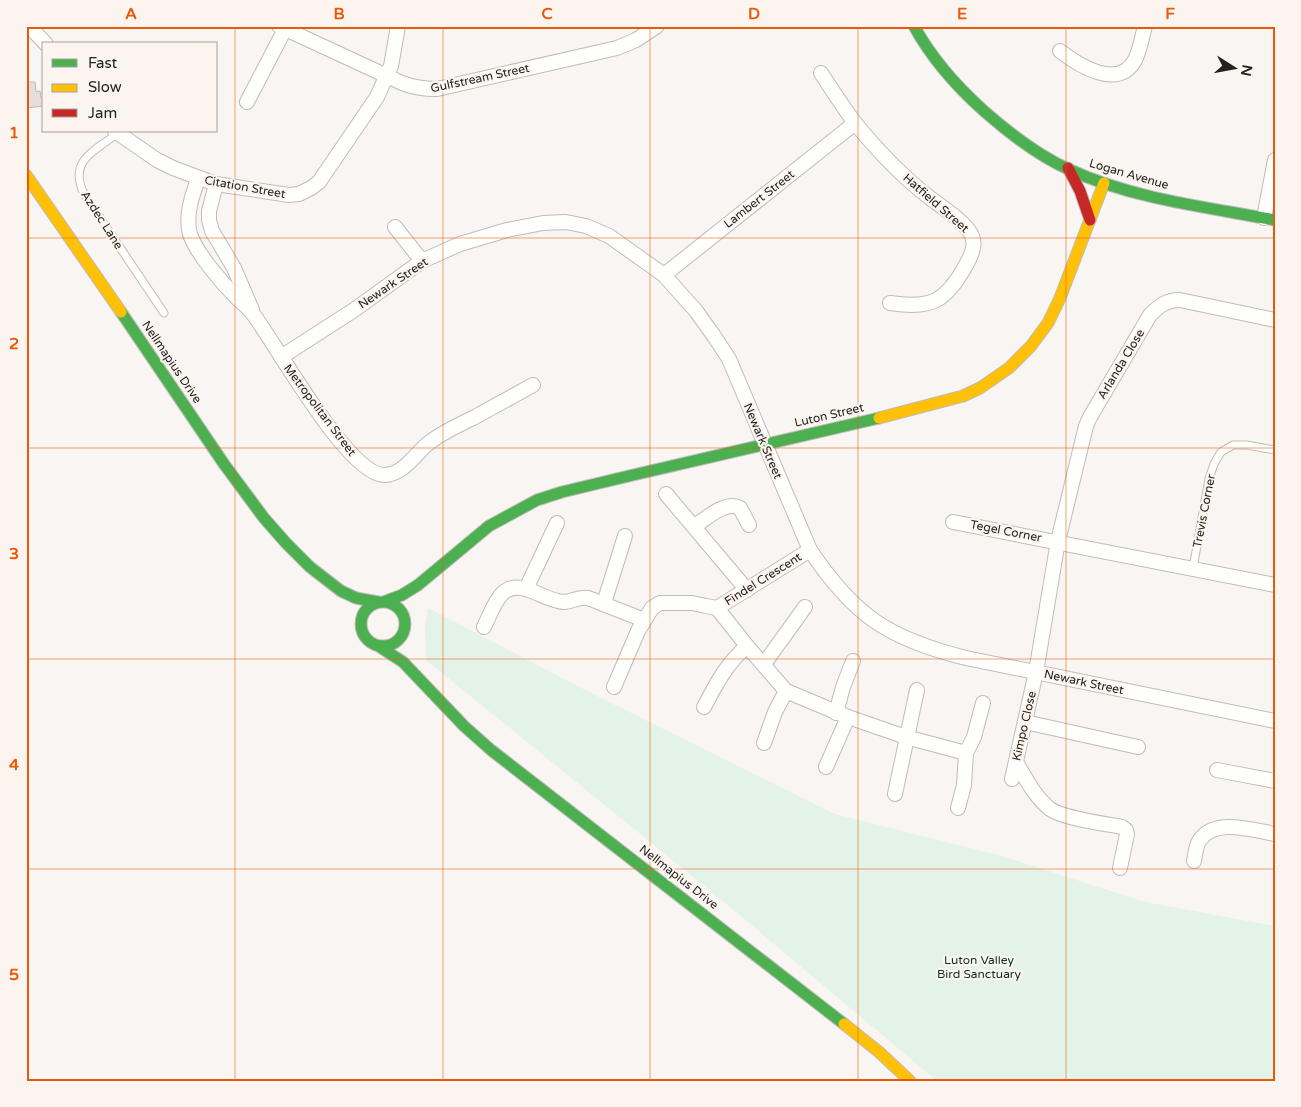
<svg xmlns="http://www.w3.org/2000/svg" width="1301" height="1107" viewBox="0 0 1301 1107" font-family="'Varela Round',sans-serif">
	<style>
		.green { fill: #e4f3e8 }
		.building { fill: #e7dddb; stroke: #bebbb9 }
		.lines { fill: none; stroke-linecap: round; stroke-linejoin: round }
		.lane-casing { stroke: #bfbcb9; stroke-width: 9 }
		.street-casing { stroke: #bfbcb9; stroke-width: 16 }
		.fast-casing { stroke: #bfbcb9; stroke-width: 13 }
		.slow-casing { stroke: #bfbcb9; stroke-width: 13 }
		.jam-casing { stroke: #bfbcb9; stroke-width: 13 }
		.lane { stroke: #fefefd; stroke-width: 7 }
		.street { stroke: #fefefd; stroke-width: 14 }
		.fast { stroke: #4caf50; stroke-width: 11 }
		.slow { stroke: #ffc107; stroke-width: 11 }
		.jam { stroke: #c62828; stroke-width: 11 }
		.grid { fill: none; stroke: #e8590c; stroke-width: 1; stroke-opacity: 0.55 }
		.labels { text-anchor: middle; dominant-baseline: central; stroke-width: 4.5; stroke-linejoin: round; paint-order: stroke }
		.street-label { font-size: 12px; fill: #24211f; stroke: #fcf5ef }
		.park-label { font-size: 12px; fill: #06331f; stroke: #fcf5ef }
		.neatline { fill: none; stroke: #e8590c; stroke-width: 2 }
		.grid-label { font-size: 16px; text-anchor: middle; font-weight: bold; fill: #e8590c }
	</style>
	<rect width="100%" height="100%" fill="#f9f5f2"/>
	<path class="green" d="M428,608L599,697L835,814L1002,856L1145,902L1275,926V1081H937L724,902L426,660L425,627Z"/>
	<path class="building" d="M26,82H35L36,92L40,91L41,98H44V106L26,108Z"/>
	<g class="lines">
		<defs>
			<g id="lane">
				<path d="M117,134C94,151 68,161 84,194L164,313"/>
				<path d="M1193,568L1209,479L1214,464L1221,452L1233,445H1247L1275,450"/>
			</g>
			<g id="street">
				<path d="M29,26L46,44"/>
				<path d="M279,26L402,83C414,88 424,89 437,89L617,48L636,40L657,26"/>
				<path d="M1060,51C1078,65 1119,91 1135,60C1140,50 1142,37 1145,26"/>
				<path d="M821,73C832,90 843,107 855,123C877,150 903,177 930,198C942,207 967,223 972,236C976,246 971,256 966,265C946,302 931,309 890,303"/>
				<path d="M247,102L285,29"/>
				<path d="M115,131L157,160L173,168L216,184L289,195L299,194L311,188L319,182L377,97L391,66L398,26"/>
				<path d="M198,179C192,196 185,216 190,234C196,253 223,284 237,298C242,303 249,308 253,314C276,344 349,477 385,475C405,474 416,452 430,442C443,432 459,425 473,418C493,407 513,396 533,385"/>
				<path d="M216,184L209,211V220L212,231L234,268L252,310"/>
				<path d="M1264,218L1275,160"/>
				<path d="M395,227L422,261"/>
				<path d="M664,275L855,123"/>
				<path d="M281,357L354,310L422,261L460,244L507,230L543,223L566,222L586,226L609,236L664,275L696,311L714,336L729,359L810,550C854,616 889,639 966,658L1275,721"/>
				<path d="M666,494L747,590"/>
				<path d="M953,522L1275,585"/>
				<path d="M695,526C707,518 726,500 740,508L749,525"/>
				<path d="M526,589L557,523"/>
				<path d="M604,603L625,536"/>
				<path d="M717,608L810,550"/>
				<path d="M484,627C494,607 500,579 529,590C538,593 548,599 558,601C569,605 575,596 588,598L644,620"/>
				<path d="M764,664L805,607"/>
				<path d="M614,687L638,631L652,608L660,603H692L706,606L717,608L747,646L786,691L848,717L906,737L966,753"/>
				<path d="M704,707C716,684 727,663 747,646"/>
				<path d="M836,713L843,687L853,661"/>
				<path d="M1025,722L1138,747"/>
				<path d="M764,743L775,712L786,691"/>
				<path d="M1016,762C1026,779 1035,797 1050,809C1062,818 1106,824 1122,827L1126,830L1127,834L1120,868"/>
				<path d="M826,767L848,717"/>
				<path d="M1217,770L1275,781"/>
				<path d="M1012,779L1036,672L1058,541L1086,426L1090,417L1150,315C1159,306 1166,300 1180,300L1275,320"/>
				<path d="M895,794L917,690"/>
				<path d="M958,808L964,785L966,753L974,737L983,703"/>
				<path d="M1194,861C1195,854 1196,847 1199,841C1214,817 1252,830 1275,834"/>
			</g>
			<g id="fast">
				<path d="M914,26C932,59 956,86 984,111C1009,133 1037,155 1068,169C1133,199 1206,207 1275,220"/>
				<path d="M121,312L224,464L264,518L286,543L310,567L341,591L356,598L378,602"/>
				<path d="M386,601L402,595L418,585L489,526L537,500L562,492L633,475L879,418"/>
				<circle cx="383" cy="624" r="22"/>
				<path d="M380,647L403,662L464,726L491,750L844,1024"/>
			</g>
			<g id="slow">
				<path d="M26,175L121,312"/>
				<path d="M879,418L963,396L980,388L1009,368L1031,346L1048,323L1060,298L1104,183"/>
				<path d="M844,1024L879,1052L910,1081"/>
			</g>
			<path id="jam" d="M1068,168L1080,191L1090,220"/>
		</defs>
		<use href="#lane" class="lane-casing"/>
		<use href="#street" class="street-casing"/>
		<use href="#fast" class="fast-casing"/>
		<use href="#slow" class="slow-casing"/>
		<use href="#jam" class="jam-casing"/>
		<use href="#lane" class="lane"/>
		<use href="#street" class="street"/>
		<use href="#fast" class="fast"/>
		<use href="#slow" class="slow"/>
		<use href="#jam" class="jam"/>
	</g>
	<path class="grid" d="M235,26V1081M443,26V1081M650,26V1081M858,26V1081M1066,26V1081M26,238H1275M26,448H1275M26,659H1275M26,869H1275"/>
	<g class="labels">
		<g class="street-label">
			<text transform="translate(480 78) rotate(-12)">Gulfstream Street</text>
			<text transform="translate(1129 174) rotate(16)">Logan Avenue</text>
			<text transform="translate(245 187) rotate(10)">Citation Street</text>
			<text transform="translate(759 199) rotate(-38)">Lambert Street</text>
			<text transform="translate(936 203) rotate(41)">Hatfield Street</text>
			<text transform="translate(102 220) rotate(57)">Azdec Lane</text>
			<text transform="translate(393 283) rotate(-34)">Newark Street</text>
			<text transform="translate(172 362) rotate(56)">Nellmapius Drive</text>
			<text transform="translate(1121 364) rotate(-59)">Arlanda Close</text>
			<text transform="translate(320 410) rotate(53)">Metropolitan Street</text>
			<text transform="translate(829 415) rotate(-13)">Luton Street</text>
			<text transform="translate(763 441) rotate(67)">Newark Street</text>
			<text transform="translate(1204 511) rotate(-79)">Trevis Corner</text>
			<text transform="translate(1006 531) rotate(11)">Tegel Corner</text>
			<text transform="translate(763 579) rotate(-32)">Findel Crescent</text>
			<text transform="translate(1084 682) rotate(12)">Newark Street</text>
			<text transform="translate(1024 726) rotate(-77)">Kimpo Close</text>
			<text transform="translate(679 877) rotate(38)">Nellmapius Drive</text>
		</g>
		<g class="park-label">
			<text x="979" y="960">Luton Valley<tspan x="979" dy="14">Bird Sanctuary</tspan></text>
		</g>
	</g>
	<rect width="1301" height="1107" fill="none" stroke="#fcf5ef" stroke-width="55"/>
	<rect x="42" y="42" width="175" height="90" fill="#fcf5ef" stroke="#a6a09c"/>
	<rect x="52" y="59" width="25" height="8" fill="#4caf50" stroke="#a6a09c"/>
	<text x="88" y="68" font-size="15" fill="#24211f">Fast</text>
	<rect x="52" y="84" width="25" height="8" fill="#ffc107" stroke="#a6a09c"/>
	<text x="88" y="92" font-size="15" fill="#24211f">Slow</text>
	<rect x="52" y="109" width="25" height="8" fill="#c62828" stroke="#a6a09c"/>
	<text x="88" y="118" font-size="15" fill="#24211f">Jam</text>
	<g transform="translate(1234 68) rotate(101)" stroke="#fcf5ef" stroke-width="4" paint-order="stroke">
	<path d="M0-4L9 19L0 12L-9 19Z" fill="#24211f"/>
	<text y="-8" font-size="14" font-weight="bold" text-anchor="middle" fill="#24211f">N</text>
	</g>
	<rect x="28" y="28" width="1246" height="1052" class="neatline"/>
	<g class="grid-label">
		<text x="131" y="19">A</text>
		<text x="339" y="19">B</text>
		<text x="547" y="19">C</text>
		<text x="754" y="19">D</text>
		<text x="962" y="19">E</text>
		<text x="1170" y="19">F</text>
		<text x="14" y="138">1</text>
		<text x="14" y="349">2</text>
		<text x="14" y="559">3</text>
		<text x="14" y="770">4</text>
		<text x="14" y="980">5</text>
	</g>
</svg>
